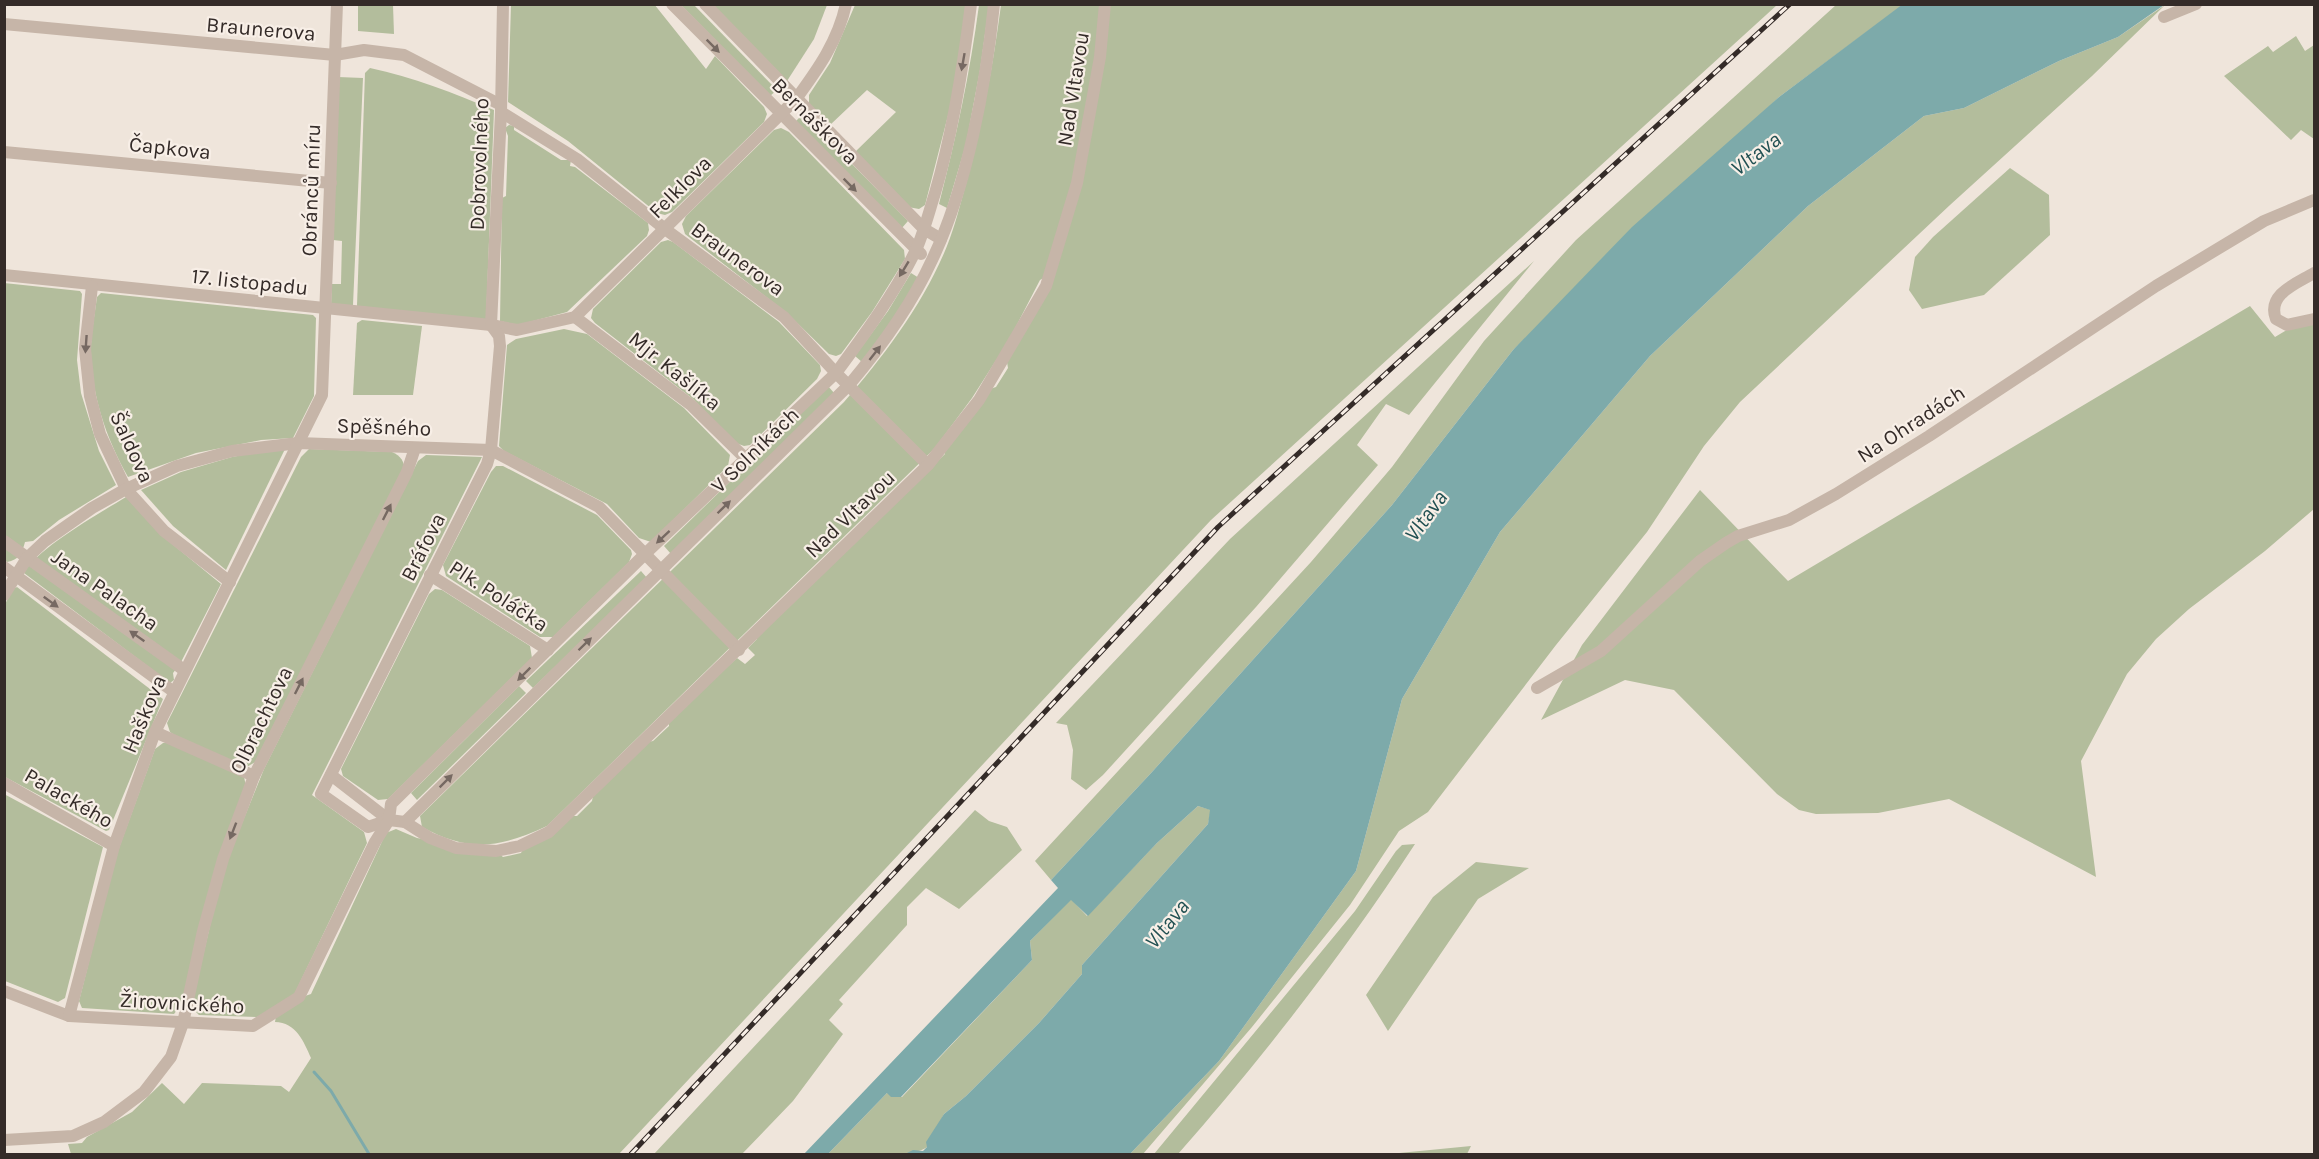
<svg xmlns="http://www.w3.org/2000/svg" width="2319" height="1159" viewBox="0 0 2319 1159" font-family="Karla,sans-serif">
	<style>
		.green { fill: #b3bd9c }
		.water { fill: #7daaaa }
		.lines { fill: none; stroke-linecap: round; stroke-linejoin: round }
		.stream { stroke: #7daaaa; stroke-width: 3 }
		.street { stroke: #c6b5a8; stroke-width: 12 }
		.rail-casing { stroke: #342b28; stroke-width: 5 }
		.rail { stroke: #f8efe7; stroke-width: 3; stroke-dasharray: 9; stroke-linecap: butt }
		.oneway { fill: #766962 }
		.labels { text-anchor: middle; dominant-baseline: central; stroke-width: 4.5; stroke-linejoin: round; paint-order: stroke }
		.street-label { font-size: 21px; fill: #342b28; stroke: #f8efe7 }
		.water-label { font-size: 22px; font-style: italic; fill: #215052; stroke: #f8efe7 }
	</style>
	<rect width="100%" height="100%" fill="#efe5db"/>
	<g class="green">
		<path d="M654,4L706,69L715,56L764,107L767,114L764,122L672,212L665,215L657,213L568,141L508,102L511,5Z"/>
		<path d="M358,5H393L394,34L358,31Z"/>
		<path d="M681,5H694L777,90L770,96Z"/>
		<path d="M713,5H827L814,39L787,81Z"/>
		<path d="M855,5H967L953,96L925,205L919,209L908,207L855,152L896,112L867,90L830,125L809,104V95L830,63Z"/>
		<path d="M979,5H989L980,70L966,144L947,208L939,204C956,138 970,73 979,5Z"/>
		<path d="M1001,5H1777L1211,520L619,1154H71L68,1144L82,1143L87,1137L132,1112L162,1083L184,1104L202,1083L281,1086L289,1092L311,1058C304,1042 296,1022 275,1022L276,1016L305,996L311,994L386,833L396,829L417,838L498,853L503,857L521,853L524,847L571,816H577L592,801L593,796L648,742L653,741L669,726V720L737,658L745,664L755,655L748,648L757,639L756,635L945,454L944,450L990,389L996,387L1008,368L1007,362L1056,270L1040,280L1009,340L972,398L935,448L547,826C499,848 470,853 422,827L420,816L844,402C884,356 924,303 947,246C955,226 960,205 966,184C982,125 993,66 1001,5Z"/>
		<path d="M1836,5H1903L1779,97L1513,350L1392,505L1152,772L1051,880L1035,861L1311,562L1392,467L1484,341L1576,240Z"/>
		<path d="M2165,5L2092,76L1950,205L1740,402L1704,446L1647,532L1556,645L1428,812L1399,831L1350,905L1252,1027L1143,1154H1130L1219,1061L1356,871L1402,699L1500,532L1650,356L1808,206L1924,116L1964,108L2059,61L2118,37Z"/>
		<path d="M2296,36L2305,51L2314,45V139L2301,130L2291,140L2224,76L2268,46L2273,52Z"/>
		<path d="M370,68C413,77 453,93 494,110L486,320L357,306L365,73Z"/>
		<path d="M338,77L363,78L353,305H331L332,284H341L342,241L333,240Z"/>
		<path d="M803,114L908,221L901,229L796,121Z"/>
		<path d="M509,125L514,126V130L561,160H571L570,166L575,167L648,223L649,230L647,236L567,312L518,325L500,321L502,198L506,196L508,136L505,128Z"/>
		<path d="M781,128L789,132L904,250L905,259L872,312L841,354L836,356L829,354L787,313L685,234L682,224L686,216L774,130Z"/>
		<path d="M2010,168L2049,195L2050,235L1984,295L1922,309L1909,290L1915,257L1933,237Z"/>
		<path d="M668,240L673,242L779,322L820,365L821,371L817,379L750,445L744,446L736,443L693,399L595,323L591,318L593,309L661,242Z"/>
		<path d="M1534,261L1409,415L1386,404L1357,445L1378,465L1256,607L1103,775L1086,790L1071,779L1073,750L1067,725L1056,723L1230,539Z"/>
		<path d="M911,273L919,278L896,317L862,362L855,356L888,311Z"/>
		<path d="M4,283L80,291L82,294L77,360L81,393L99,451L116,485L59,520L33,541L25,542C22,553 19,560 7,562L4,560Z"/>
		<path d="M101,293L313,315L316,318L314,396L293,438L261,440L196,453L128,477C105,436 90,391 91,344C92,328 95,312 97,297Z"/>
		<path d="M2250,306L2275,337L2314,314V509L2265,551L2189,609L2156,639L2127,674L2081,761L2096,877L1949,799L1878,813L1816,814L1799,810L1777,794L1674,690L1625,680L1541,720L1582,645L1700,490L1788,581Z"/>
		<path d="M362,320L422,326L413,395H353L357,323Z"/>
		<path d="M564,329L587,334L684,408L730,455L728,466L651,542L639,538L607,504L504,451L499,446L507,345L516,339Z"/>
		<path d="M828,386L834,393L671,554L664,546Z"/>
		<path d="M286,447L226,570L173,526L141,490L181,472L232,457Z"/>
		<path d="M309,449L392,452C401,456 404,461 405,471L257,761L245,768L177,737L170,732L167,723L301,457Z"/>
		<path d="M426,455L482,457L312,795L364,832L367,843L293,997L257,1017L199,1015L193,1009L192,1003L223,870L264,769L418,461Z"/>
		<path d="M496,466H503L597,515L631,550L632,554L629,562L553,637H540L446,576L443,565L491,472Z"/>
		<path d="M126,497L160,534L221,584L180,664L173,673L174,680L170,683L24,573C36,549 100,513 126,497Z"/>
		<path d="M641,571L647,578L533,688L526,681Z"/>
		<path d="M17,587L163,699L109,830L106,831L5,777V604L13,589Z"/>
		<path d="M435,589L442,590L530,646L532,658L388,799L378,800L343,776L341,769L429,594Z"/>
		<path d="M519,686L526,693L417,800L411,793Z"/>
		<path d="M163,743H170L244,777L246,786L183,1002L174,1014L82,1008L79,1001L115,859L155,749Z"/>
		<path d="M4,794L103,847L65,998L58,1002L5,981Z"/>
		<path d="M1198,806L1211,810L1208,824L1082,965V974L1039,1023L966,1096L944,1114L927,1147C912,1159 849,1154 828,1154L888,1092L892,1097H902L1032,960L1030,941L1071,899L1087,916L1157,843Z"/>
		<path d="M975,810L989,821L1007,827L1022,850L959,909L926,888L907,907V925L839,1000L843,1004L829,1020L843,1034L793,1101L742,1154H654Z"/>
		<path d="M1415,844C1344,953 1264,1056 1178,1154H1154L1355,911L1396,851L1402,845Z"/>
		<path d="M1476,862L1529,868L1478,899L1388,1031L1366,995L1433,897Z"/>
		<path d="M1471,1146L1467,1154H1389Z"/>
	</g>
	<path class="water" d="M1903,4L2164,5L2118,37L2059,61L1964,108L1924,116L1808,206L1650,356L1500,532L1402,699L1356,871L1219,1061L1130,1154H905L913,1150L923,1151L927,1147L926,1142L944,1114L966,1096L1039,1023L1082,974V965L1208,824L1210,810L1198,806L1157,843L1088,916L1071,900L1030,941L1032,960L901,1097H891L887,1093L828,1154H804L1058,888L1051,880L1152,772L1392,505L1513,350L1632,227L1779,97Z"/>
	<g class="lines">
		<path class="stream" d="M314,1072L331,1091L369,1154"/>
		<g class="street">
			<path d="M672,4L921,254"/>
			<path d="M705,4L924,229L941,239"/>
			<path d="M2164,17L2196,4"/>
			<path d="M4,24L335,55L364,50L404,55L501,105"/>
			<path d="M501,112L577,159L665,229L784,317L836,373L928,465"/>
			<path d="M4,152L331,183"/>
			<path d="M2314,273C2298,283 2266,294 2276,319L2287,325L2314,319"/>
			<path d="M4,275L491,325L517,330L575,317L796,99C818,69 838,41 846,4"/>
			<path d="M92,286L85,349L90,396L100,434L126,489L164,531L230,582"/>
			<path d="M575,317L691,405L746,459"/>
			<path d="M491,325L501,112L503,4"/>
			<path d="M4,541L184,670"/>
			<path d="M4,567L174,692"/>
			<path d="M430,575L548,650"/>
			<path d="M4,595L27,558L45,541L92,508L126,489L177,466L232,451L298,443L491,450L599,507L739,650"/>
			<path d="M1537,688L1601,651L1700,561L1726,543L1738,536L1789,520L1836,494L1929,436L2156,286L2264,221L2314,200"/>
			<path d="M155,732L254,776"/>
			<path d="M331,775L389,820L405,822L430,838L456,848L496,851L520,846L549,832L928,465L979,400L1046,286L1077,183L1100,57L1105,4"/>
			<path d="M4,783L114,846"/>
			<path d="M389,820L368,827L321,794L487,464L491,450L500,346L499,336L491,325"/>
			<path d="M405,822L849,385C881,347 911,306 932,260C967,187 986,85 994,4"/>
			<path d="M4,991L69,1016L253,1026L299,997L375,842L389,820L391,804L645,554L836,373C864,335 895,293 916,250C924,232 929,212 935,193C953,132 963,68 971,4"/>
			<path d="M69,1016L114,846L155,732L322,395L337,4"/>
			<path d="M4,1140L73,1136L104,1122L144,1092L171,1057L183,1023L203,931L223,859L254,776L407,472L415,448"/>
		</g>
		<defs>
			<path id="rail" d="M631,1154L1218,527L1790,4"/>
		</defs>
		<use href="#rail" class="rail-casing"/>
		<use href="#rail" class="rail"/>
	</g>
	<defs><path id="oneway-solid" d="M-6-.8H1V-3.2L6.5 0L1 3.2V.8H-6Z" transform="scale(1.5)"/></defs>
	<g class="oneway">
		<use href="#oneway-solid" transform="translate(713 46) rotate(45)"/>
		<use href="#oneway-solid" transform="translate(963 62) rotate(100)"/>
		<use href="#oneway-solid" transform="translate(850 185) rotate(45)"/>
		<use href="#oneway-solid" transform="translate(904 269) rotate(121)"/>
		<use href="#oneway-solid" transform="translate(86 344) rotate(94)"/>
		<use href="#oneway-solid" transform="translate(875 353) rotate(-52)"/>
		<use href="#oneway-solid" transform="translate(724 507) rotate(-44)"/>
		<use href="#oneway-solid" transform="translate(387 512) rotate(-63)"/>
		<use href="#oneway-solid" transform="translate(663 537) rotate(137)"/>
		<use href="#oneway-solid" transform="translate(51 602) rotate(36)"/>
		<use href="#oneway-solid" transform="translate(137 636) rotate(-145)"/>
		<use href="#oneway-solid" transform="translate(585 644) rotate(-44)"/>
		<use href="#oneway-solid" transform="translate(524 674) rotate(135)"/>
		<use href="#oneway-solid" transform="translate(299 686) rotate(-63)"/>
		<use href="#oneway-solid" transform="translate(446 781) rotate(-45)"/>
		<use href="#oneway-solid" transform="translate(233 831) rotate(111)"/>
	</g>
	<g class="labels">
		<g class="street-label">
			<text transform="translate(261 29) rotate(5)">Braunerova</text>
			<text transform="translate(1073 89) rotate(-81)">Nad Vltavou</text>
			<text transform="translate(815 121) rotate(45)">Bernáškova</text>
			<text transform="translate(170 148) rotate(6)">Čapkova</text>
			<text transform="translate(479 164) rotate(-88)">Dobrovolného</text>
			<text transform="translate(680 187) rotate(-45)">Felklova</text>
			<text transform="translate(311 190) rotate(-88)">Obránců míru</text>
			<text transform="translate(738 259) rotate(36)">Braunerova</text>
			<text transform="translate(250 282) rotate(6)">17. listopadu</text>
			<text transform="translate(675 371) rotate(39)">Mjr. Kašlíka</text>
			<text transform="translate(1911 424) rotate(-33)">Na Ohradách</text>
			<text transform="translate(384 427) rotate(2)">Spěšného</text>
			<text transform="translate(132 447) rotate(65)">Šaldova</text>
			<text transform="translate(755 450) rotate(-44)">V Solníkách</text>
			<text transform="translate(850 514) rotate(-44)">Nad Vltavou</text>
			<text transform="translate(423 547) rotate(-63)">Bráfova</text>
			<text transform="translate(105 590) rotate(35)">Jana Palacha</text>
			<text transform="translate(499 596) rotate(33)">Plk. Poláčka</text>
			<text transform="translate(144 714) rotate(-67)">Haškova</text>
			<text transform="translate(261 720) rotate(-64)">Olbrachtova</text>
			<text transform="translate(69 798) rotate(30)">Palackého</text>
			<text transform="translate(182 1003) rotate(3)">Žirovnického</text>
		</g>
		<g class="water-label">
			<text transform="translate(1756 154) rotate(-37)">Vltava</text>
			<text transform="translate(1426 516) rotate(-54)">Vltava</text>
			<text transform="translate(1167 924) rotate(-51)">Vltava</text>
		</g>
	</g>
	<rect width="2319" height="1159" fill="none" stroke="#342b28" stroke-width="12"/>
</svg>
